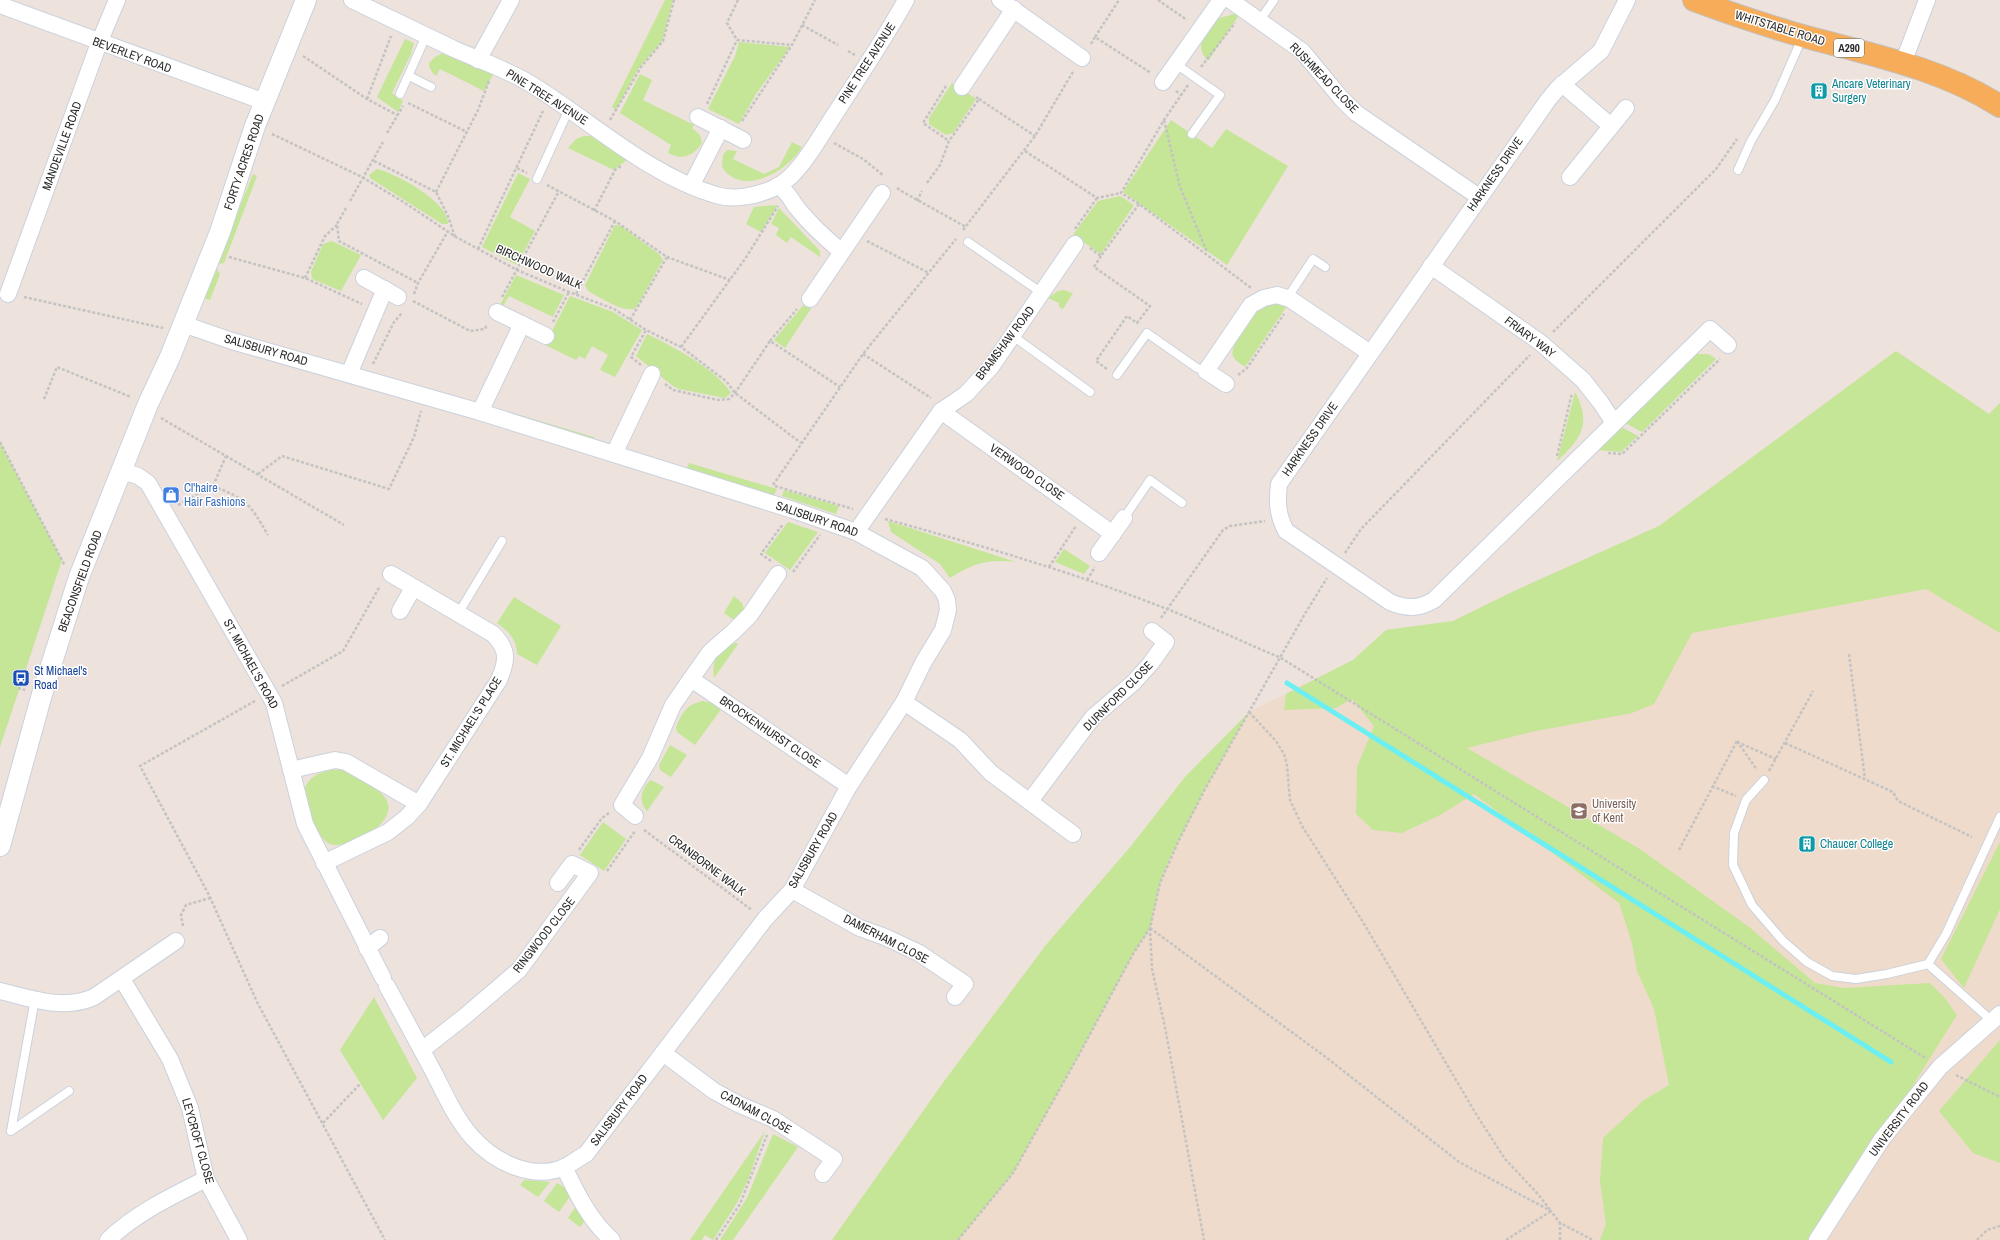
<svg xmlns="http://www.w3.org/2000/svg" width="2000" height="1240" viewBox="0 0 2000 1240" font-family="'Archivo Narrow',sans-serif">
	<style>
		.education { fill: #efdbcb }
		.green { fill: #c4e696 }
		.lines { fill: none; stroke-linecap: round; stroke-linejoin: round }
		.stream { stroke: #6beff3; stroke-width: 5 }
		.service-casing { stroke: #cad2dd; stroke-width: 10 }
		.minor-casing { stroke: #cad2dd; stroke-width: 18 }
		.tertiary-casing { stroke: #cad2dd; stroke-width: 22 }
		.primary-casing { stroke: #c3c3c3; stroke-width: 24 }
		.path { stroke: #c3c3c3; stroke-width: 2.5; stroke-dasharray: 3 2; stroke-linecap: butt }
		.service { stroke: #fff; stroke-width: 8 }
		.minor { stroke: #fff; stroke-width: 16 }
		.tertiary { stroke: #fff; stroke-width: 20 }
		.primary { stroke: #f6ac58; stroke-width: 22 }
		.labels { text-anchor: middle; dominant-baseline: central; stroke-width: 3; stroke-linejoin: round; paint-order: stroke }
		.shield { fill: #fff; stroke: #6a6a6a; stroke-width: 1 }
		.shield-label { font-size: 11px; font-weight: bold; fill: #2a2a2a }
		.street-label { font-size: 12px; fill: #2a2a2a; stroke: #fff }
		.culture-label { font-size: 12px; fill: #0d838f; stroke: #fff; text-anchor: start }
		.shop-label { font-size: 12px; fill: #366cbe; stroke: #fff; text-anchor: start }
		.transit-label { font-size: 12px; fill: #164399; stroke: #fff; text-anchor: start }
		.education-label { font-size: 12px; fill: #785e54; stroke: #fff; text-anchor: start }
	</style>
	<rect width="100%" height="100%" fill="#ede2dc"/>
	<path class="education" d="M1896,351L1989,414L2000,403V1240H832L945,1080L1046,945L1131,846L1185,777L1249,712L1353,660L1386,630L1453,621L1512,592L1659,526Z"/>
	<g class="green">
		<path d="M665,0H673L662,41L638,69L616,110L612,107Z"/>
		<path d="M1234,14L1239,15L1208,61C1193,44 1206,34 1216,19Z"/>
		<path d="M405,39L414,43L411,54L392,93L403,101L398,112L377,97Z"/>
		<path d="M739,42L790,47L756,94L739,124L708,109L735,56Z"/>
		<path d="M443,53H453L494,73L484,91L440,69L436,76C432,72 429,69 429,63L435,57Z"/>
		<path d="M640,74L652,80L643,100L694,125L692,128L700,135L702,143C693,157 682,160 668,153L671,145L620,113Z"/>
		<path d="M952,83L976,99L953,133L946,135L929,124V118Z"/>
		<path d="M1171,120L1212,148L1226,129L1288,166L1227,265L1123,192Z"/>
		<path d="M584,136H591L628,159L614,170L568,148L576,139Z"/>
		<path d="M792,142L802,147C788,171 742,198 722,167L723,155L727,150L737,151L733,159L764,174L779,167Z"/>
		<path d="M377,169C395,173 449,202 448,224H442L370,178L369,175Z"/>
		<path d="M518,173L530,179L510,217L535,231L517,265L482,247Z"/>
		<path d="M253,174L257,176L224,263L217,264Z"/>
		<path d="M1120,196L1134,205L1101,254L1073,235L1098,201Z"/>
		<path d="M774,205L777,206L761,232L746,224L754,207Z"/>
		<path d="M779,208L820,251V257L791,237L787,243L776,235L779,228L771,224Z"/>
		<path d="M615,225L621,226L659,254L663,260L636,308C624,314 600,297 588,291L585,285Z"/>
		<path d="M332,241L361,255L341,291L312,279L311,272L323,244Z"/>
		<path d="M216,268L220,274L210,300L204,298Z"/>
		<path d="M516,275L564,295L553,317L509,296L500,311H497Z"/>
		<path d="M1064,290L1073,293L1063,309L1059,307V303L1048,298L1058,291Z"/>
		<path d="M570,296L613,312L642,330L615,377L600,370L608,355L592,346L585,359L579,356L576,360L545,345Z"/>
		<path d="M806,302L812,307L785,348L774,340Z"/>
		<path d="M1275,302L1287,306L1245,367C1241,364 1235,361 1233,356C1229,345 1252,319 1258,309L1263,305Z"/>
		<path d="M647,334C672,346 716,369 731,393L725,398L679,389L673,386L636,356Z"/>
		<path d="M1896,351L1989,414L2000,403V633L1926,589L1692,633L1654,704L1632,713L1531,732L1467,748L1640,849L1749,927L1815,983L1844,988L1930,983L1944,997L1957,1015L1912,1087L1869,1148L1812,1240H1600L1606,1224L1600,1181L1603,1138L1644,1100L1669,1085L1654,1009L1637,971L1632,943L1619,903L1474,794L1440,815L1402,833L1373,830L1356,814L1357,767L1374,726L1352,699L1336,708L1284,710L1286,694L1353,660L1386,630L1453,621L1512,592L1659,526Z"/>
		<path d="M1696,354H1708L1716,359L1642,432L1625,423Z"/>
		<path d="M1575,392C1592,424 1581,439 1557,461Z"/>
		<path d="M516,414L594,437L593,440L515,417Z"/>
		<path d="M1621,427L1638,436L1621,452L1597,450Z"/>
		<path d="M0,443L62,560L0,747Z"/>
		<path d="M689,463L777,489L774,495L687,468Z"/>
		<path d="M784,490L839,506L836,514L782,496Z"/>
		<path d="M888,521L1016,562C987,559 974,563 950,578L940,564L891,532Z"/>
		<path d="M788,522L818,532L790,570L765,553Z"/>
		<path d="M1064,549L1090,566L1084,574L1055,562Z"/>
		<path d="M734,596L742,603L744,609L734,620L724,613Z"/>
		<path d="M514,597L561,626L537,665L517,654C517,639 508,631 497,623Z"/>
		<path d="M736,643L738,644L714,678C711,662 718,648 736,643Z"/>
		<path d="M703,701L716,704L722,708L695,745L677,732L676,727C682,713 687,704 703,701Z"/>
		<path d="M1249,712L1204,791L1169,860L1160,883L1150,928L1133,954L1081,1051L1013,1173L958,1240H832L945,1080L1046,945L1131,846L1185,777Z"/>
		<path d="M670,745L687,755L671,777L660,770L659,765Z"/>
		<path d="M342,769C353,774 375,786 383,795C407,821 345,853 328,843C312,832 308,806 305,788C311,773 327,770 342,769Z"/>
		<path d="M651,780L664,787L647,811C638,802 641,788 651,780Z"/>
		<path d="M603,822L626,839L604,871L580,855Z"/>
		<path d="M2000,842V909L1964,988L1941,959Z"/>
		<path d="M374,997L417,1078L383,1120L340,1050Z"/>
		<path d="M2000,1040V1163L1973,1153L1939,1111Z"/>
		<path d="M765,1131L748,1180L737,1203L713,1240L705,1235L702,1240H690Z"/>
		<path d="M773,1134L798,1147L733,1240H720L747,1198Z"/>
		<path d="M524,1180L550,1182L538,1197L520,1185Z"/>
		<path d="M557,1183L567,1189L571,1195L559,1212L544,1201Z"/>
		<path d="M577,1205L586,1219L580,1227L568,1218Z"/>
	</g>
	<g class="lines">
		<path class="stream" d="M1287,683L1891,1062"/>
		<defs>
			<g id="service">
				<path d="M1260,20L1274,0"/>
				<path d="M1176,64L1220,95L1192,134"/>
				<path d="M409,76L431,87"/>
				<path d="M400,94L426,36"/>
				<path d="M1738,170L1751,141L1775,100L1803,36"/>
				<path d="M537,179L569,109"/>
				<path d="M968,242L1042,293"/>
				<path d="M1288,297L1313,259L1325,267"/>
				<path d="M1013,336L1090,392"/>
				<path d="M1117,375L1147,333L1197,368L1206,371"/>
				<path d="M1124,518L1150,480L1182,503"/>
				<path d="M458,614L502,541"/>
				<path d="M1764,780L1746,800L1734,833L1733,865L1752,905L1783,941L1807,962L1832,976L1856,979L1887,974L1928,964L1946,934L2000,817"/>
				<path d="M1928,964L1992,1021"/>
				<path d="M35,999L11,1131L69,1091"/>
			</g>
			<g id="minor">
				<path d="M352,0C386,16 420,33 454,49C481,61 509,70 534,86C592,122 650,176 716,195C735,201 761,195 778,186C800,174 819,138 833,117C858,78 884,40 906,0"/>
				<path d="M1000,0L1082,58"/>
				<path d="M1230,0L1302,51L1341,98L1356,113L1479,197"/>
				<path d="M1627,0L1601,51L1558,88L1548,100L1279,484C1277,502 1277,514 1286,531L1390,602C1406,609 1419,609 1434,600L1710,329L1728,345"/>
				<path d="M0,5L265,102"/>
				<path d="M478,60L511,0"/>
				<path d="M1903,63L1927,0"/>
				<path d="M1163,82L1221,0"/>
				<path d="M1562,84L1611,126"/>
				<path d="M962,87L1014,9"/>
				<path d="M698,117L743,140"/>
				<path d="M1570,177L1626,108"/>
				<path d="M691,186L721,128"/>
				<path d="M777,186C790,193 789,198 798,209C811,225 826,239 842,252"/>
				<path d="M1431,266L1541,343L1583,380L1601,403L1614,423"/>
				<path d="M364,278L398,297"/>
				<path d="M8,294L99,43L117,0"/>
				<path d="M810,299L882,193"/>
				<path d="M497,312L546,336"/>
				<path d="M183,324L232,341L480,412L793,510L856,532L922,568L943,591L947,600L948,610L943,630L923,663L904,702L849,786L792,890L765,919L586,1154C579,1158 572,1163 565,1167C532,1181 494,1162 472,1137C455,1118 444,1092 432,1069C417,1041 402,1014 387,986"/>
				<path d="M349,374L385,289"/>
				<path d="M1226,384L1206,371L1251,305L1264,298L1277,295L1290,299L1370,353"/>
				<path d="M941,411L1113,534"/>
				<path d="M480,412L522,324"/>
				<path d="M614,454L652,374"/>
				<path d="M122,471L138,476L148,483L274,703L305,824L383,978"/>
				<path d="M856,532L941,411L966,394L991,367L1075,244"/>
				<path d="M1099,553L1124,518"/>
				<path d="M400,611L413,588"/>
				<path d="M691,679L849,786"/>
				<path d="M904,702L960,740L991,773L1073,834"/>
				<path d="M291,770L335,760L346,762L419,804"/>
				<path d="M1030,801L1093,717L1133,683L1151,663L1166,642L1152,631"/>
				<path d="M635,816L622,805L650,758L673,705L691,679L710,652L733,632L750,615L778,574"/>
				<path d="M324,863L388,832L407,817L419,804L499,680C507,661 509,650 493,634L391,574"/>
				<path d="M792,890L860,928L885,937L919,953L965,984L955,997"/>
				<path d="M367,948L380,938"/>
				<path d="M122,979L170,1059L190,1108L206,1179L239,1240"/>
				<path d="M0,991C30,998 64,1011 94,997L176,941"/>
				<path d="M422,1050L464,1017L519,970L590,873L572,864L558,883"/>
				<path d="M663,1053L714,1091L738,1104L773,1119L834,1159L823,1174"/>
				<path d="M564,1167C576,1192 590,1221 612,1240"/>
				<path d="M108,1240C136,1213 172,1196 206,1179"/>
				<path d="M1817,1240L1882,1139L1910,1104L1940,1067L2000,1014"/>
			</g>
			<path id="tertiary" d="M0,846L42,694L79,577L148,404L170,357L220,232L255,126L306,0"/>
			<path id="primary" d="M1694,0C1726,12 1759,23 1792,33C1863,53 1937,66 2000,106"/>
		</defs>
		<use href="#service" class="service-casing"/>
		<use href="#minor" class="minor-casing"/>
		<use href="#tertiary" class="tertiary-casing"/>
		<use href="#primary" class="primary-casing"/>
		<g class="path">
			<path d="M738,0L727,23L737,40L792,45"/>
			<path d="M1158,0L1187,20"/>
			<path d="M802,25L838,45"/>
			<path d="M1095,37L1119,0"/>
			<path d="M1091,44L1095,37L1151,73"/>
			<path d="M848,51L855,55"/>
			<path d="M303,56L367,99L397,115"/>
			<path d="M1201,67L1235,23"/>
			<path d="M1188,85L1164,120L1121,193L1139,204L1251,288"/>
			<path d="M946,86L923,123L949,141"/>
			<path d="M1176,91L1181,95"/>
			<path d="M367,99L391,36"/>
			<path d="M979,99L1035,136"/>
			<path d="M408,103L467,132"/>
			<path d="M707,104L737,40"/>
			<path d="M610,120L641,67L663,41L674,0"/>
			<path d="M1164,120L1180,187L1207,252"/>
			<path d="M742,121L792,45L815,0"/>
			<path d="M387,133L403,106"/>
			<path d="M272,134L362,177L405,203L456,237L517,270L569,292L614,309L646,330L681,347L726,381L735,393L801,443"/>
			<path d="M834,143L863,159L884,176"/>
			<path d="M1025,151L1097,198L1121,193"/>
			<path d="M374,161L436,192L448,216L455,237"/>
			<path d="M517,168L527,173"/>
			<path d="M927,183L940,165L949,141L979,99L974,96"/>
			<path d="M547,185L615,221L667,257L730,280"/>
			<path d="M897,188L903,192L966,227"/>
			<path d="M436,192L478,110L489,81"/>
			<path d="M350,201L383,142"/>
			<path d="M917,201L922,191"/>
			<path d="M346,208L337,224L339,241L418,283"/>
			<path d="M594,211L615,170L621,166"/>
			<path d="M1075,229L1097,198"/>
			<path d="M963,230L1035,136L1074,70"/>
			<path d="M867,241L929,273"/>
			<path d="M1090,248L1101,256L1139,204"/>
			<path d="M478,249L543,111"/>
			<path d="M1101,256L1094,267L1150,306L1137,323L1127,316L1096,361L1107,369"/>
			<path d="M229,257L305,278L362,304"/>
			<path d="M305,278L325,236L337,225"/>
			<path d="M414,294L418,283L448,231"/>
			<path d="M576,294L615,221"/>
			<path d="M24,297L163,328"/>
			<path d="M502,297L559,191"/>
			<path d="M413,301L470,331L485,329L487,324"/>
			<path d="M630,320L667,257"/>
			<path d="M553,322L569,292"/>
			<path d="M1553,332L1716,169L1737,139"/>
			<path d="M770,341L797,309"/>
			<path d="M681,347L745,259L778,206"/>
			<path d="M863,354L931,398"/>
			<path d="M373,364L394,322L402,313"/>
			<path d="M641,365L631,357L646,330"/>
			<path d="M1238,375L1247,368L1284,314"/>
			<path d="M665,384L673,390L718,400L729,399L735,393L770,341L840,387"/>
			<path d="M44,399L57,367L131,397"/>
			<path d="M161,418L344,525"/>
			<path d="M0,442L65,566"/>
			<path d="M1608,453L1622,454L1720,359"/>
			<path d="M1557,456L1572,393"/>
			<path d="M258,474L282,456L389,489L414,437L421,411"/>
			<path d="M773,485L863,354L956,239"/>
			<path d="M213,486C248,500 249,503 268,535"/>
			<path d="M775,486L853,509"/>
			<path d="M178,505L213,486L226,456"/>
			<path d="M885,519C980,545 1075,573 1167,609C1205,624 1243,642 1281,658L1927,1059"/>
			<path d="M1345,553L1361,529L1530,355"/>
			<path d="M771,561L761,554L783,524"/>
			<path d="M1049,567L1076,526"/>
			<path d="M793,572L820,535"/>
			<path d="M1087,580L1095,567"/>
			<path d="M1161,618L1223,530L1230,526L1265,521"/>
			<path d="M1849,654L1865,779"/>
			<path d="M282,686L343,651L380,586"/>
			<path d="M18,688L25,690"/>
			<path d="M255,701L140,766L209,895L257,1002L385,1240"/>
			<path d="M1249,712L1276,741L1284,754L1287,765L1290,800L1302,826L1363,922L1476,1114L1505,1159L1538,1194L1551,1211L1506,1240"/>
			<path d="M1737,741L1757,770"/>
			<path d="M1737,742L1776,759"/>
			<path d="M1785,743L1893,792L1898,801L1972,837"/>
			<path d="M1769,771L1813,691"/>
			<path d="M1712,786L1736,796"/>
			<path d="M644,830L752,910"/>
			<path d="M579,850L602,818L609,813"/>
			<path d="M1679,850L1737,741"/>
			<path d="M607,871L635,831"/>
			<path d="M183,926L181,915L186,905L210,898"/>
			<path d="M1150,928L1327,1058L1459,1162L1551,1211L1560,1223L1593,1240"/>
			<path d="M1150,928L1152,969L1165,1027L1204,1240"/>
			<path d="M1956,1075L2000,1097"/>
			<path d="M323,1123L360,1084"/>
			<path d="M716,1240L740,1204L767,1135"/>
			<path d="M958,1240L1013,1173L1081,1051L1133,954L1150,928L1160,883L1179,840L1204,791L1306,612L1327,578"/>
			<path d="M1560,1240V1223"/>
			<path d="M1977,1240L1987,1230L2000,1226"/>
		</g>
		<use href="#service" class="service"/>
		<use href="#minor" class="minor"/>
		<use href="#tertiary" class="tertiary"/>
		<use href="#primary" class="primary"/>
	</g>
	<defs>
		<symbol id="building-square" viewBox="-11 -11 22 22"><rect x="-9" y="-9" width="18" height="18" rx="4" fill="#0f9aa8" stroke="#fff"/><path d="M-4-6H4V6H1V3H-1V6H-4ZM-2.5-4.3h1.7v1.8h-1.7ZM.8-4.3h1.7v1.8H.8ZM-2.5-1h1.7V.8h-1.7ZM.8-1h1.7V.8H.8Z" fill="#fff"/></symbol>
		<symbol id="shop-square" viewBox="-11 -11 22 22"><rect x="-9" y="-9" width="18" height="18" rx="4" fill="#3f7fe0" stroke="#fff"/><path d="M-5-2.5h2.3a2.7 3.5 0 0 1 5.4 0H5L5.5 6h-11ZM-1.5-2.5h3a1.5 2.3 0 0 0-3 0Z" fill="#fff"/></symbol>
		<symbol id="bus-square" viewBox="-11 -11 22 22"><rect x="-9" y="-9" width="18" height="18" rx="4" fill="#1a4fb4" stroke="#fff"/><path d="M-5-6H5V4H4V6H2V4H-2V6H-4V4H-5ZM-3.5-4V0h7V-4ZM-3.5 1.2v1.5H-2V1.2ZM2 1.2v1.5H3.5V1.2Z" fill="#fff"/></symbol>
		<symbol id="university-square" viewBox="-11 -11 22 22"><rect x="-9" y="-9" width="18" height="18" rx="4" fill="#8d6e63" stroke="#fff"/><path d="M0-5L7-2L0 1L-7-2ZM-4 1L0 2.5L4 1V4Q0 6-4 4Z" fill="#fff"/></symbol>
	</defs>
	<g fill-rule="evenodd">
		<use href="#building-square" x="1809" y="81" width="20" height="20"/>
		<use href="#shop-square" x="161" y="485" width="20" height="20"/>
		<use href="#bus-square" x="11" y="668" width="20" height="20"/>
		<use href="#university-square" x="1569" y="801" width="20" height="20"/>
		<use href="#building-square" x="1797" y="834" width="20" height="20"/>
	</g>
	<g class="labels">
		<rect class="shield" x="1834" y="39" width="30" height="18" rx="3"/>
		<g class="shield-label">
			<text x="1849" y="48">A290</text>
		</g>
		<g class="street-label">
			<text transform="translate(1780 28) rotate(17)">WHITSTABLE ROAD</text>
			<text transform="translate(132 55) rotate(20)">BEVERLEY ROAD</text>
			<text transform="translate(867 63) rotate(-57)">PINE TREE AVENUE</text>
			<text transform="translate(1324 78) rotate(46)">RUSHMEAD CLOSE</text>
			<text transform="translate(547 97) rotate(32)">PINE TREE AVENUE</text>
			<text transform="translate(62 146) rotate(-70)">MANDEVILLE ROAD</text>
			<text transform="translate(244 162) rotate(-71)">FORTY ACRES ROAD</text>
			<text transform="translate(1495 174) rotate(-55)">HARKNESS DRIVE</text>
			<text transform="translate(539 267) rotate(24)">BIRCHWOOD WALK</text>
			<text transform="translate(1530 337) rotate(37)">FRIARY WAY</text>
			<text transform="translate(1005 343) rotate(-53)">BRAMSHAW ROAD</text>
			<text transform="translate(266 350) rotate(16)">SALISBURY ROAD</text>
			<text transform="translate(1310 439) rotate(-55)">HARKNESS DRIVE</text>
			<text transform="translate(1027 472) rotate(35)">VERWOOD CLOSE</text>
			<text transform="translate(817 519) rotate(19)">SALISBURY ROAD</text>
			<text transform="translate(80 581) rotate(-70)">BEACONSFIELD ROAD</text>
			<text transform="translate(251 664) rotate(61)">ST. MICHAEL'S ROAD</text>
			<text transform="translate(1118 696) rotate(-45)">DURNFORD CLOSE</text>
			<text transform="translate(471 722) rotate(-58)">ST. MICHAEL'S PLACE</text>
			<text transform="translate(770 732) rotate(34)">BROCKENHURST CLOSE</text>
			<text transform="translate(813 850) rotate(-60)">SALISBURY ROAD</text>
			<text transform="translate(707 865) rotate(37)">CRANBORNE WALK</text>
			<text transform="translate(544 935) rotate(-52)">RINGWOOD CLOSE</text>
			<text transform="translate(886 939) rotate(27)">DAMERHAM CLOSE</text>
			<text transform="translate(619 1110) rotate(-53)">SALISBURY ROAD</text>
			<text transform="translate(756 1112) rotate(28)">CADNAM CLOSE</text>
			<text transform="translate(1899 1119) rotate(-53)">UNIVERSITY ROAD</text>
			<text transform="translate(198 1141) rotate(74)">LEYCROFT CLOSE</text>
		</g>
		<g class="culture-label">
			<text x="1832" y="84">Ancare Veterinary<tspan x="1832" dy="14">Surgery</tspan></text>
			<text x="1820" y="844">Chaucer College</text>
		</g>
		<g class="shop-label">
			<text x="184" y="488">Cl'haire<tspan x="184" dy="14">Hair Fashions</tspan></text>
		</g>
		<g class="transit-label">
			<text x="34" y="671">St Michael's<tspan x="34" dy="14">Road</tspan></text>
		</g>
		<g class="education-label">
			<text x="1592" y="804">University<tspan x="1592" dy="14">of Kent</tspan></text>
		</g>
	</g>
</svg>
